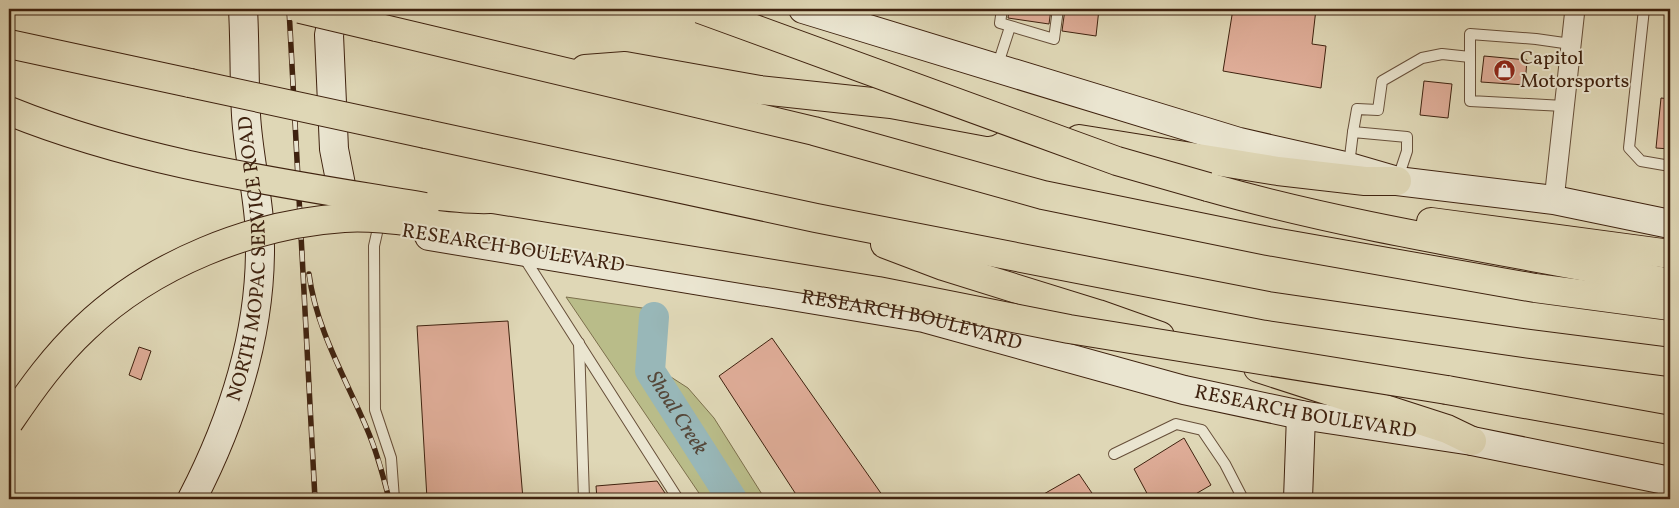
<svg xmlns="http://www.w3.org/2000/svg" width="1679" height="508" viewBox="0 0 1679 508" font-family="Vollkorn,serif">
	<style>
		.green { fill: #b9bc89; stroke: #7c6f4c }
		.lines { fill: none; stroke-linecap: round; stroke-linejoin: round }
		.river { stroke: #98b7b8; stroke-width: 30 }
		.building { fill: #deac97; stroke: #3f220f }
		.lane-casing { stroke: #674f39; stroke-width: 12 }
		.street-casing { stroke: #674f39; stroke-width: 21 }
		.secondary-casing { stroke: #3f220f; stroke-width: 30 }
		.highway-casing { stroke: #3f220f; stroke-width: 30 }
		.lane { stroke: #eae5d0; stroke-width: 10 }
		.street { stroke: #eae5d0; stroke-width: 19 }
		.secondary { stroke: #eae5d0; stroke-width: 28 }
		.highway { stroke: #dfd7b6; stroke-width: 28 }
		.rail-casing { stroke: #3f220f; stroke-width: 5.5 }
		.rail { stroke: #eae5d0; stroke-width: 4; stroke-dasharray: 11; stroke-linecap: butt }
		.highway-bridge-casing { stroke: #3f220f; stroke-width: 30; stroke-linecap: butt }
		.highway-bridge { stroke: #dfd7b6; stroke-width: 28 }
		.labels { text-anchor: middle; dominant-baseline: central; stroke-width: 4; stroke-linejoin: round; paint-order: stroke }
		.poi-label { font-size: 20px; fill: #3f220f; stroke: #eae5d0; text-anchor: start }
		.street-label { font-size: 20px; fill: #3f220f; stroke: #eae5d0 }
		.water-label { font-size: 21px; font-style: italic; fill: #554739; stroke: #eae5d0 }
	</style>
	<rect width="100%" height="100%" fill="#dfd7b6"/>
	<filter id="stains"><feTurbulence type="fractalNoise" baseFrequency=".004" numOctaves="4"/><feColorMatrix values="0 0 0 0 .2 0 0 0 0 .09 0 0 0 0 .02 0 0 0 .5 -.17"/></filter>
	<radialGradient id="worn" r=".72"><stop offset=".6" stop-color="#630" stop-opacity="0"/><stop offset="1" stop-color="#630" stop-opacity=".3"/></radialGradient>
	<path class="green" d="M566,297L663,311L656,355L660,370L688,388L714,418L765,499H703Z"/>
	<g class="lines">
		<path class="river" id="s1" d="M654,317L650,371L732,499"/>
	</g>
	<g class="building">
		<path d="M1009,9H1051L1049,24L1008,18Z"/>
		<path d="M1065,9H1099L1096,36L1062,31Z"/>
		<path d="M1233,9H1316L1312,44L1326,46L1321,88L1223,71Z"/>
		<path d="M1484,56L1527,60L1525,85L1481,82Z"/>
		<path d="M1424,81L1452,84L1448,118L1420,115Z"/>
		<path d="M1661,98L1670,99V149L1656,148Z"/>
		<path d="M508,321L523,499H427L417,326Z"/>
		<path d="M772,338L885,499H799L719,376Z"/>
		<path d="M139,347L151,351L141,380L129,375Z"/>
		<path d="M1184,438L1211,485L1187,499H1150L1134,469Z"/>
		<path d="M1079,474L1096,499H1035Z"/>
		<path d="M657,481L669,499H597L596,486Z"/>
	</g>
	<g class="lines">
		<defs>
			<g id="lane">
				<path d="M1002,9L1000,23L1054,39L1058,9"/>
				<path d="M1644,9L1629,148L1641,161L1670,166"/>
				<path d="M997,67L1010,27"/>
				<path d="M1564,106L1470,101V34L1536,39L1571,44"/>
				<path d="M1353,132L1357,109L1378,110L1382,81L1422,58L1442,54L1470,57"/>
				<path d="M1349,165L1353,132L1407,137V151L1397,181"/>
				<path d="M379,224L374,246L375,410L391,458L394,499"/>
				<path d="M523,256L678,499"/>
				<path d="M579,343L584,499"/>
				<path d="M1114,454L1176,424L1202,430L1225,464L1243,499"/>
				<path d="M1664,499L1667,481"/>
			</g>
			<path id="street" d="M1554,200L1575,9"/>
			<g id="secondary">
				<path d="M334,9L329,35L334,149L342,190L355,211"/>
				<path d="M803,9L1239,142L1349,167L1397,181L1554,200L1670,224"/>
				<path id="s2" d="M429,236L924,318L1184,390L1301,415L1472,441L1670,481"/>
				<path id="s3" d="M192,499C237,412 266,319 259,220C256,185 248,150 246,115C244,79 245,44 243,9"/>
				<path d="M1298,499L1301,415"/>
			</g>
			<g id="highway">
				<path d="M376,27L814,131L1043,195L1268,241L1535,288L1670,306"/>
				<path d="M9,44L190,83"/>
				<path d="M585,69L625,66L760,90L891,104L988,122"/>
				<path d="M426,134L816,218L1268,306L1523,343L1670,362"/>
				<path d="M1079,139L1278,171L1365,181H1397"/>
				<path d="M1208,187C1360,230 1516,252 1670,283"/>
				<path d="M1431,222L1670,254"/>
				<path d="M885,244L943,266L1098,314L1160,336"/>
				<path d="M1258,368L1447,429L1472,441"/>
				<path d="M1447,390L1670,430"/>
			</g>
		</defs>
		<use href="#lane" class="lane-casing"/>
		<use href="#street" class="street-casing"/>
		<use href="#secondary" class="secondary-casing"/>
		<use href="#highway" class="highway-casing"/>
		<use href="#lane" class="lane"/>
		<use href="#street" class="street"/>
		<use href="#secondary" class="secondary"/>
		<use href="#highway" class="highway"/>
		<defs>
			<g id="rail">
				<path d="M289,9L315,499"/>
				<path d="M309,274C316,329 346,379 367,429C377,452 383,475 389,499"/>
			</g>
		</defs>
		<use href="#rail" class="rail-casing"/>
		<use href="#rail" class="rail"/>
		<defs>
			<g id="highway-bridge">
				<path d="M300,9L376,27"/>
				<path d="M700,9L1117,161L1208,187"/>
				<path d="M190,83L426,134"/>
				<path d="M9,111C143,165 283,183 425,207"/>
				<path d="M9,422C32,388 55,356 85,328C152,264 252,224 344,218C393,215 442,230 491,228L878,291L1069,329L1447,390"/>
			</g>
		</defs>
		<use href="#highway-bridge" class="highway-bridge-casing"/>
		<use href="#highway-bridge" class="highway-bridge"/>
	</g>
	<defs>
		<symbol id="shop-disc" viewBox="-11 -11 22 22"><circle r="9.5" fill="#8f2418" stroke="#eae5d0"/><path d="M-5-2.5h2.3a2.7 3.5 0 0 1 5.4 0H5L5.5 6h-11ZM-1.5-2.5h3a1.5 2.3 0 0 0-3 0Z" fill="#fff"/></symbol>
	</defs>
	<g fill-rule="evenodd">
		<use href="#shop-disc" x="1492" y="58" width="25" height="25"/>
	</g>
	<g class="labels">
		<g class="poi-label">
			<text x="1520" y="59">Capitol<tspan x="1520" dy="23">Motorsports</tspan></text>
		</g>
		<g class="street-label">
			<text transform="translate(513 249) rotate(9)">RESEARCH BOULEVARD</text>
			<text stroke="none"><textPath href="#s3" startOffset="251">NORTH MOPAC SERVICE ROAD</textPath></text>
			<text stroke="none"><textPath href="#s2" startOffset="490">RESEARCH BOULEVARD</textPath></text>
			<text stroke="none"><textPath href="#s2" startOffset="895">RESEARCH BOULEVARD</textPath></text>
		</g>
		<g class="water-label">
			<text stroke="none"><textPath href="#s1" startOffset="104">Shoal Creek</textPath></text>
		</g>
	</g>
	<rect width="1679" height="508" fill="none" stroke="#dfd7b6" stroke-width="30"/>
	<rect x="10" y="10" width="1659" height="488" fill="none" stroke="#3f220f" stroke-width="2.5"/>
	<rect x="15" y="15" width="1649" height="478" fill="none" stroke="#3f220f"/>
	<rect width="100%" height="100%" filter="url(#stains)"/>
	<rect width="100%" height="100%" fill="url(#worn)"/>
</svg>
